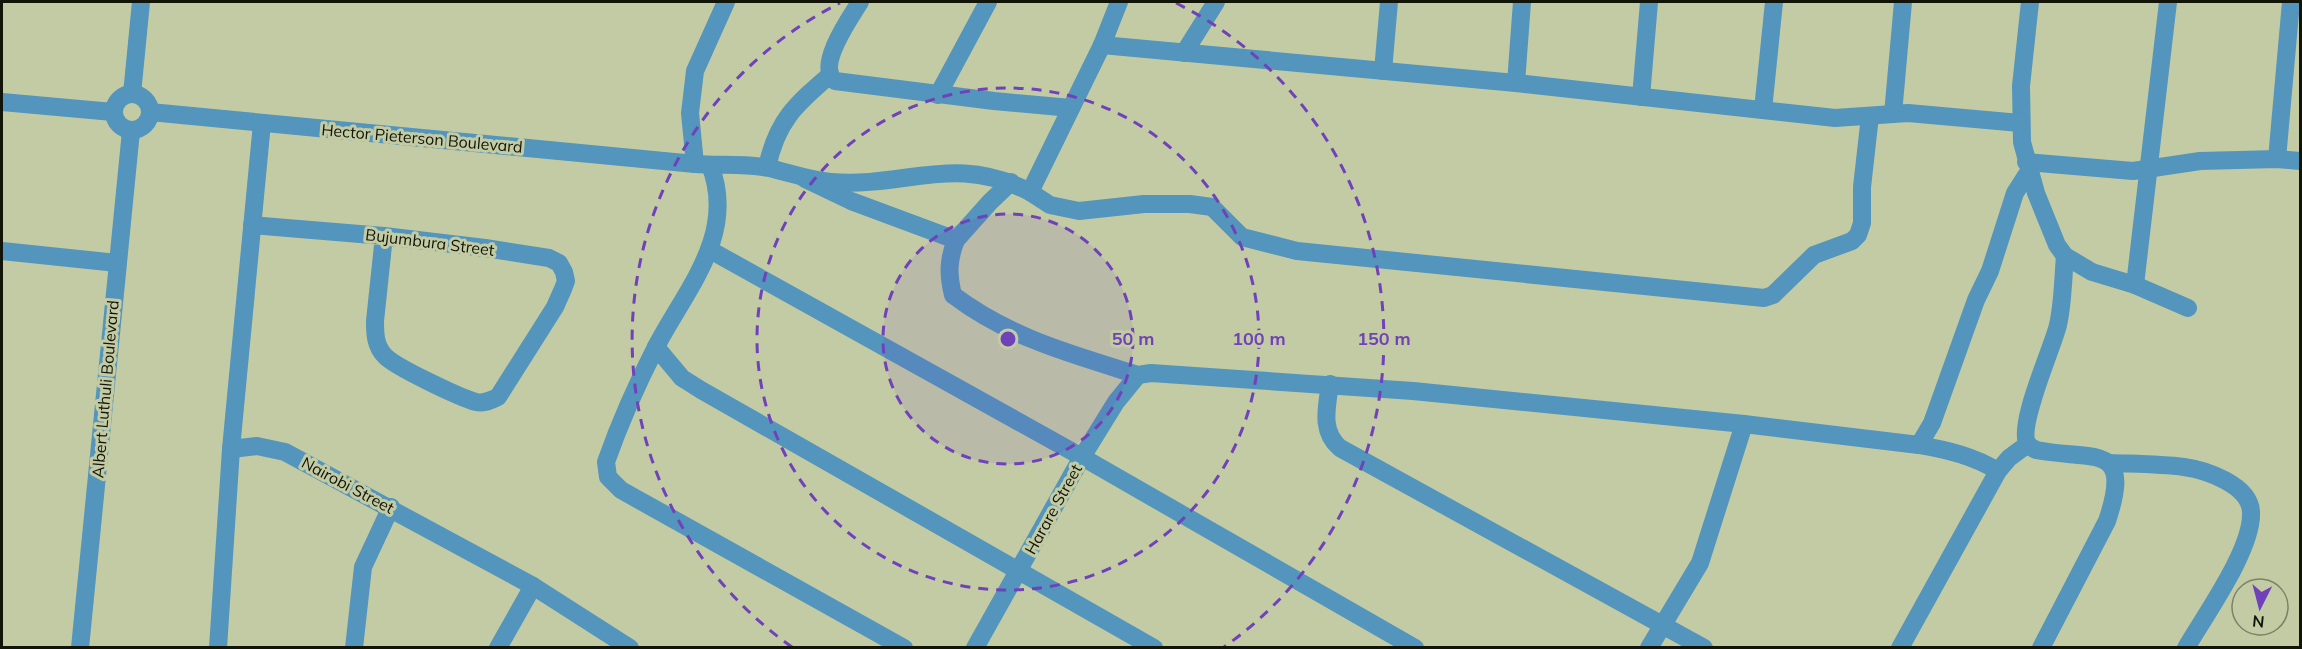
<svg xmlns="http://www.w3.org/2000/svg" width="2302" height="649" viewBox="0 0 2302 649" font-family="Mulish,sans-serif">
	<style>
		.lines { fill: none; stroke-linecap: round; stroke-linejoin: round }
		.minor { stroke: #5395bc; stroke-width: 18 }
		.ring { fill: none; stroke: #7042ba; stroke-width: 3; stroke-dasharray: 10 8 }
		.labels { text-anchor: middle; dominant-baseline: central; stroke-width: 6; stroke-linejoin: round; paint-order: stroke }
		.street-label { font-size: 16px; fill: #121407; stroke: #c3cba4 }
		.centre { fill: #7042ba; stroke: #c3cba4; stroke-width: 3 }
		.ring-label { font-size: 18px; text-anchor: middle; font-weight: bold; fill: #7042ba; stroke: #c3cba4; stroke-width: 6; stroke-linejoin: round; paint-order: stroke }
	</style>
	<rect width="100%" height="100%" fill="#c3cba4"/>
	<g class="lines">
		<g class="minor">
			<path d="M860,2C850,18 816,66 835,81L994,101L1071,108"/>
			<path d="M1119,2L1102,45L1030,192L1050,205L1079,211L1144,204H1190L1212,207L1242,237L1297,251L1764,298L1773,295L1814,255L1852,241L1858,235L1862,223V187L1870,116"/>
			<path d="M2030,2L2021,86L2022,142L2036,193L2057,245L2065,256L2092,272L2135,285L2188,308"/>
			<path d="M1102,45L1516,83L1835,118L1908,113L2020,123"/>
			<path d="M1184,53L1216,2"/>
			<path d="M1383,71L1389,2"/>
			<path d="M1516,83L1522,2"/>
			<circle cx="132" cy="112" r="18"/>
			<path d="M132,94L141,2"/>
			<path d="M938,95L988,2"/>
			<path d="M1641,97L1649,2"/>
			<path d="M2,102L113,112"/>
			<path d="M1763,110L1774,2"/>
			<path d="M150,112L695,164C718,166 745,163 769,168C790,173 809,180 831,182C906,188 955,153 1030,192"/>
			<path d="M1893,114L1903,2"/>
			<path d="M2277,159L2291,2"/>
			<path d="M2026,162L2133,171L2200,161L2277,159L2300,161"/>
			<path d="M695,164L690,113L695,71L726,2"/>
			<path d="M710,165C737,234 687,288 657,345C639,380 619,425 606,462L608,477L621,490L904,648"/>
			<path d="M767,167C777,121 795,105 830,75"/>
			<path d="M805,179L851,201L956,240C948,260 948,275 953,295C1010,338 1071,354 1138,375L1151,373L1413,391L1744,424L1919,445L1932,423L1976,300L1990,271L2015,193L2029,171"/>
			<path d="M252,225L384,236L485,248L549,258L559,263L564,272L566,281L563,289L555,307L498,397C491,400 484,404 476,402C461,398 395,367 385,356C375,346 375,333 375,321L384,236"/>
			<path d="M956,240L990,202L1011,182"/>
			<path d="M710,250L1082,457L1415,648"/>
			<path d="M2,251L117,263"/>
			<path d="M2135,285L2168,2"/>
			<path d="M656,347L682,378L701,390L1154,648"/>
			<path d="M1330,384C1327,407 1320,431 1340,448L1704,648"/>
			<path d="M1919,445C1948,450 1973,456 1998,471"/>
			<path d="M231,449L257,446L285,452L533,586L630,648"/>
			<path d="M2110,463C2135,464 2160,464 2184,467C2206,470 2250,485 2251,512C2253,549 2205,615 2186,648"/>
			<path d="M80,648L131,131"/>
			<path d="M218,648L231,449L262,123"/>
			<path d="M354,648L363,567L391,507"/>
			<path d="M498,648L533,586"/>
			<path d="M975,648L1082,457L1116,402L1138,375"/>
			<path d="M1649,648L1700,563L1744,424"/>
			<path d="M1900,648L1998,471L2009,458L2028,444"/>
			<path d="M2041,648L2107,521C2134,441 2092,461 2036,450C2033,448 2030,447 2028,445C2016,427 2053,347 2058,325C2063,303 2063,279 2065,256"/>
		</g>
	</g>
	<circle cx="1008" cy="339" r="125" fill="#7042ba" fill-opacity=".12"/>
	<g class="ring">
		<circle cx="1008" cy="339" r="125"/>
		<circle cx="1008" cy="339" r="251"/>
		<path d="M792 647A376 376 0 0 1 840 3M1176 3A376 376 0 0 1 1224 647"/>
	</g>
	<g class="labels">
		<g class="street-label">
			<text transform="translate(422 138) rotate(5)">Hector Pieterson Boulevard</text>
			<text transform="translate(430 242) rotate(7)">Bujumbura Street</text>
			<text transform="translate(105 389) rotate(-85)">Albert Luthuli Boulevard</text>
			<text transform="translate(348 485) rotate(28)">Nairobi Street</text>
			<text transform="translate(1053 509) rotate(-61)">Harare Street</text>
		</g>
	</g>
	<circle cx="1008" cy="339" r="9" class="centre"/>
	<g class="ring-label">
		<text x="1133" y="345">50 m</text>
		<text x="1259" y="345">100 m</text>
		<text x="1384" y="345">150 m</text>
	</g>
	<rect width="2302" height="649" fill="none" stroke="#121407" stroke-width="6"/>
	<g transform="translate(2260 607) rotate(186)"><circle r="28" fill="#c3cba4" stroke="#7c8265" stroke-width="1.5"/>
	<path d="M0-4.5L10 22L0 15L-10 22Z" fill="#7042ba"/>
	<text y="-9" font-size="16" font-weight="bold" text-anchor="middle" fill="#121407">N</text>
	</g>
</svg>
